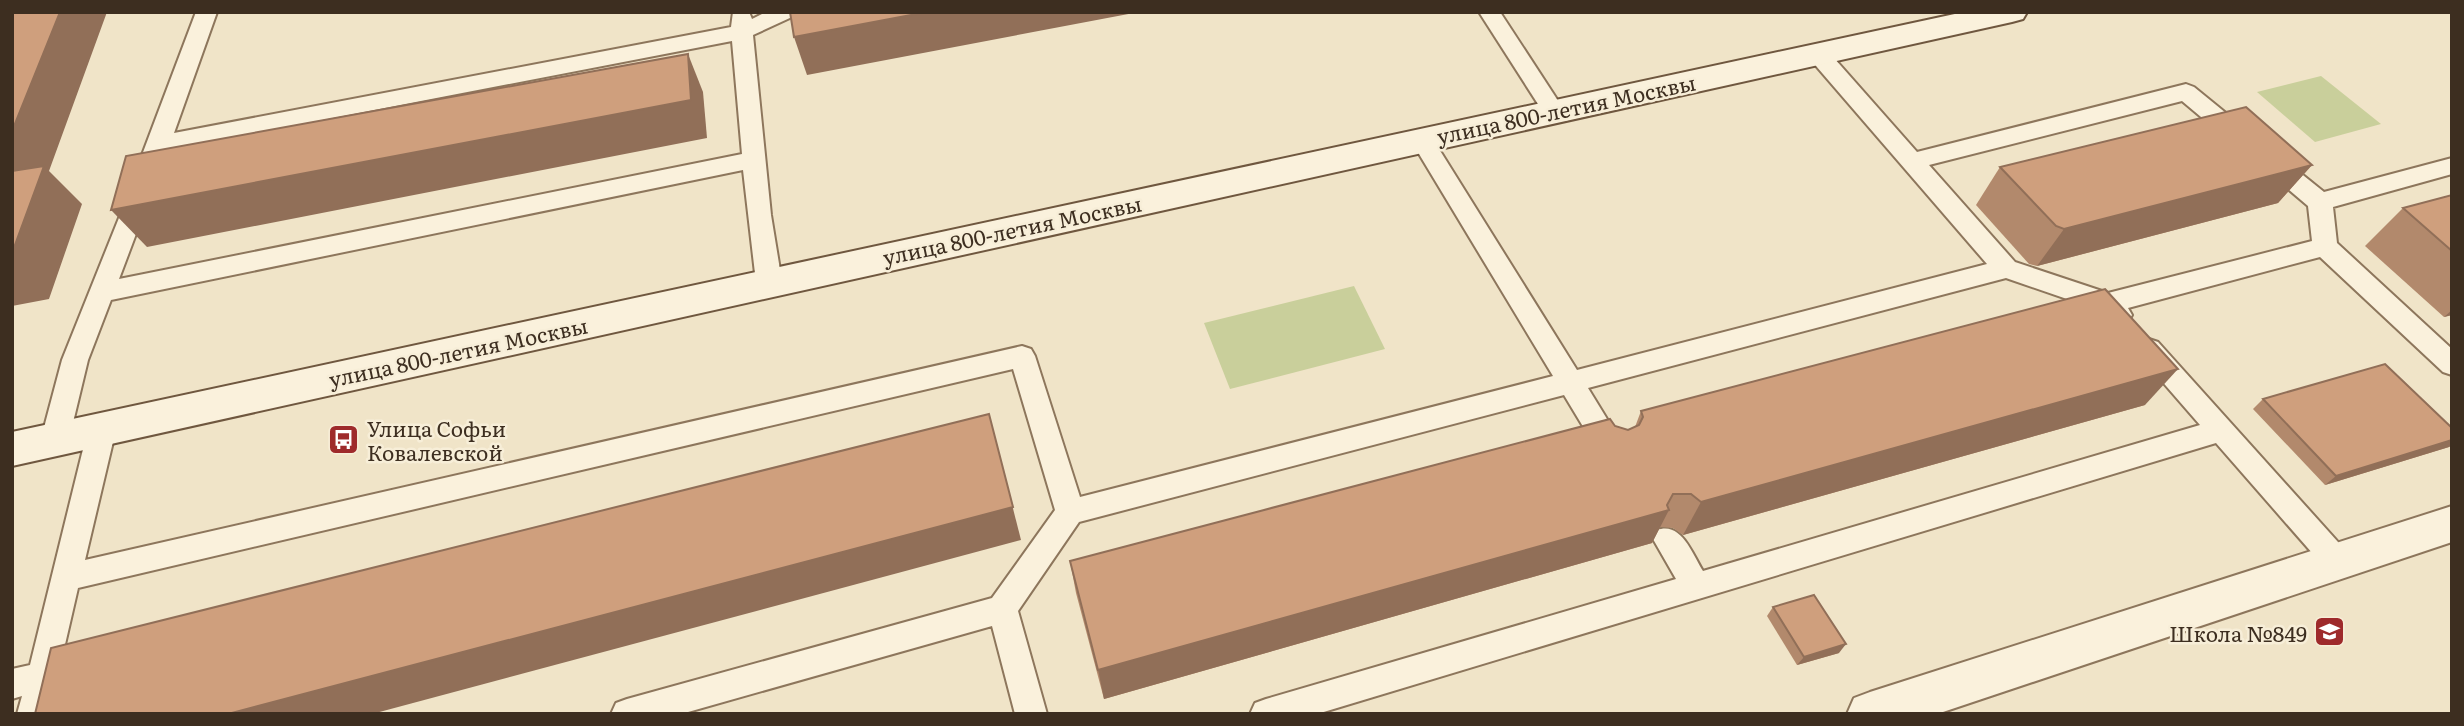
<svg xmlns="http://www.w3.org/2000/svg" width="2464" height="726" viewBox="0 0 2464 726" font-family="Literata,serif">
	<style>
		.green { fill: #c9cf9b }
		.lines { fill: none; stroke-linecap: round; stroke-linejoin: round }
		.service-casing { stroke: #8d765c; stroke-width: 4 }
		.minor-casing { stroke: #8d765c; stroke-width: 4 }
		.secondary-casing { stroke: #6f573f; stroke-width: 4 }
		.service { fill: #faf1dc; fill-rule: evenodd }
		.minor { fill: #faf1dc; fill-rule: evenodd }
		.secondary { fill: #faf1dc; fill-rule: evenodd }
		.wall { fill: #b2896c }
		.shaded-wall { fill: #916f58 }
		.building { fill: #cf9f7d; stroke: #916f58; stroke-width: 2 }
		.labels { text-anchor: middle; dominant-baseline: central; stroke-width: 5; stroke-linejoin: round; paint-order: stroke }
		.street-label { font-size: 21px; fill: #3d2e20; stroke: #f7eed8 }
		.poi-label { font-size: 21px; fill: #3d2e20; stroke: #f7eed8; text-anchor: start }
	</style>
	<rect width="100%" height="100%" fill="#f0e4c8"/>
	<g class="green">
		<path d="M2321,76L2381,124L2315,142L2257,92Z"/>
		<path d="M1354,286L1385,349L1230,389L1204,323Z"/>
	</g>
	<g class="lines">
		<defs>
			<g id="service">
				<path d="M196,12H217L174,133L731,27L733,12H749L752,19L766,12H795L792,17L753,35L771,215L782,282L778,289L769,292L760,289L756,282L743,170L111,300L88,360L69,439L65,447L55,450L45,447L41,439L62,360L131,188L139,185L147,188L151,194L119,279L742,154L732,41L167,150L162,161H146L142,155Z"/>
				<path d="M1479,12H1500L1564,110L1561,115H1545Z"/>
				<path d="M1818,47L1826,49L1917,152L2186,84L2194,87L2248,131L2251,137L2248,143H2232L2182,101L1929,165L2015,262L2108,293L2312,241L2308,206L2262,167L2258,161L2262,155H2278L2324,192L2452,158V174L2333,207L2337,243L2452,349V375L2443,372L2320,257L2128,308L2132,315L2128,322C2114,327 2108,320 2099,310L2006,278L1588,388L1626,450L1622,458L1612,462L1602,458L1564,395L1079,522L1018,611L1047,714H1015L992,626L681,714H611L616,703L627,699L992,598L1055,510L1013,369L78,588L49,714H17L22,696L12,699V669L30,665L88,429L92,421L102,418L112,421L116,429L85,560L1022,346L1031,349L1035,356L1080,497L1553,376L1410,139L1413,133H1429L1577,370L1987,264L1810,59L1807,54L1810,49Z"/>
				<path d="M2149,339L2158,342L2347,552L2352,561L2347,570L2337,574L2327,570L2216,443L1317,714H1250L1255,703L1266,699L1676,579L1653,539L1657,530C1681,521 1692,553 1703,571L2200,425L2140,356L2136,349L2140,342Z"/>
			</g>
			<path id="minor" d="M2452,506V542L1937,714H1847L1854,698L1870,692Z"/>
			<path id="secondary" d="M1964,12H2027L2023,19L2012,22L12,466V432Z"/>
		</defs>
		<use href="#service" class="service-casing"/>
		<use href="#minor" class="minor-casing"/>
		<use href="#secondary" class="secondary-casing"/>
		<use href="#service" class="service"/>
		<use href="#minor" class="minor"/>
		<use href="#secondary" class="secondary"/>
	</g>
	<g class="wall">
		<path d="M2312,165L2278,203L2037,266L2029,264L1976,205L2000,167Z"/>
		<path d="M2452,195V315L2444,317L2365,246L2403,208Z"/>
		<path d="M2263,399L2452,428V445L2449,447L2325,485L2253,409Z"/>
		<path d="M2145,405L1683,535L1673,528L1660,527L1652,543L1104,699L1076,593L1070,561L1615,426L1628,430L1635,427L1641,411Z"/>
		<path d="M1773,607L1839,653L1797,665L1767,616Z"/>
	</g>
	<g class="shaded-wall">
		<path d="M60,12H107L49,171L82,204L49,299L12,306V131Z"/>
		<path d="M927,12H1139L807,75L794,37Z"/>
		<path d="M688,54L703,92L707,138L147,247L111,210Z"/>
		<path d="M2312,165L2278,203L2037,266L2064,229Z"/>
		<path d="M2452,310V315L2444,317Z"/>
		<path d="M2178,369L2145,405L1683,535L1701,502Z"/>
		<path d="M989,414L1021,540L372,714H228Z"/>
		<path d="M2452,440V445L2449,447L2325,485L2336,476Z"/>
		<path d="M1673,494L1664,512L1669,510L1652,543L1104,699L1098,670Z"/>
		<path d="M1846,644L1839,653L1797,665L1804,657Z"/>
	</g>
	<g class="building">
		<path d="M12,12H60L12,131Z"/>
		<path d="M790,12H927L794,37Z"/>
		<path d="M688,54L691,100L111,210L126,156Z"/>
		<path d="M2246,107L2312,165L2064,229L2056,226L2000,167Z"/>
		<path d="M44,166L12,253V171Z"/>
		<path d="M2452,195V251L2403,208Z"/>
		<path d="M2105,289L2178,369L1701,502L1691,494H1673L1667,505L1669,510L1098,670L1070,561L1610,419L1615,426L1628,430L1639,425L1643,417L1641,411Z"/>
		<path d="M2385,364L2452,428V440L2336,476L2263,399Z"/>
		<path d="M989,414L1013,507L228,714H35L51,648Z"/>
		<path d="M1814,595L1846,644L1804,657L1773,607Z"/>
	</g>
	<defs>
		<symbol id="bus-square" viewBox="-11 -11 22 22"><rect x="-9" y="-9" width="18" height="18" rx="4" fill="#9e2a2b" stroke="#f7eed8"/><path d="M-5-6H5V4H4V6H2V4H-2V6H-4V4H-5ZM-3.5-4V0h7V-4ZM-3.5 1.2v1.5H-2V1.2ZM2 1.2v1.5H3.5V1.2Z" fill="#fff"/></symbol>
		<symbol id="school-square" viewBox="-11 -11 22 22"><rect x="-9" y="-9" width="18" height="18" rx="4" fill="#9e2a2b" stroke="#f7eed8"/><path d="M0-5L7-2L0 1L-7-2ZM-4 1L0 2.5L4 1V4Q0 6-4 4Z" fill="#fff"/></symbol>
	</defs>
	<g fill-rule="evenodd">
		<use href="#bus-square" x="326" y="422" width="35" height="35"/>
		<use href="#school-square" x="2312" y="614" width="35" height="35"/>
	</g>
	<g class="labels">
		<g class="street-label">
			<text transform="translate(1566 108) rotate(-12)">улица 800-летия Москвы</text>
			<text transform="translate(1012 229) rotate(-12)">улица 800-летия Москвы</text>
			<text transform="translate(458 351) rotate(-12)">улица 800-летия Москвы</text>
		</g>
		<g class="poi-label">
			<text x="367" y="427">Улица Софьи<tspan x="367" dy="24">Ковалевской</tspan></text>
			<text x="2307" y="632" text-anchor="end">Школа №849</text>
		</g>
	</g>
	<rect width="2464" height="726" fill="none" stroke="#3d2e20" stroke-width="28"/>
</svg>
